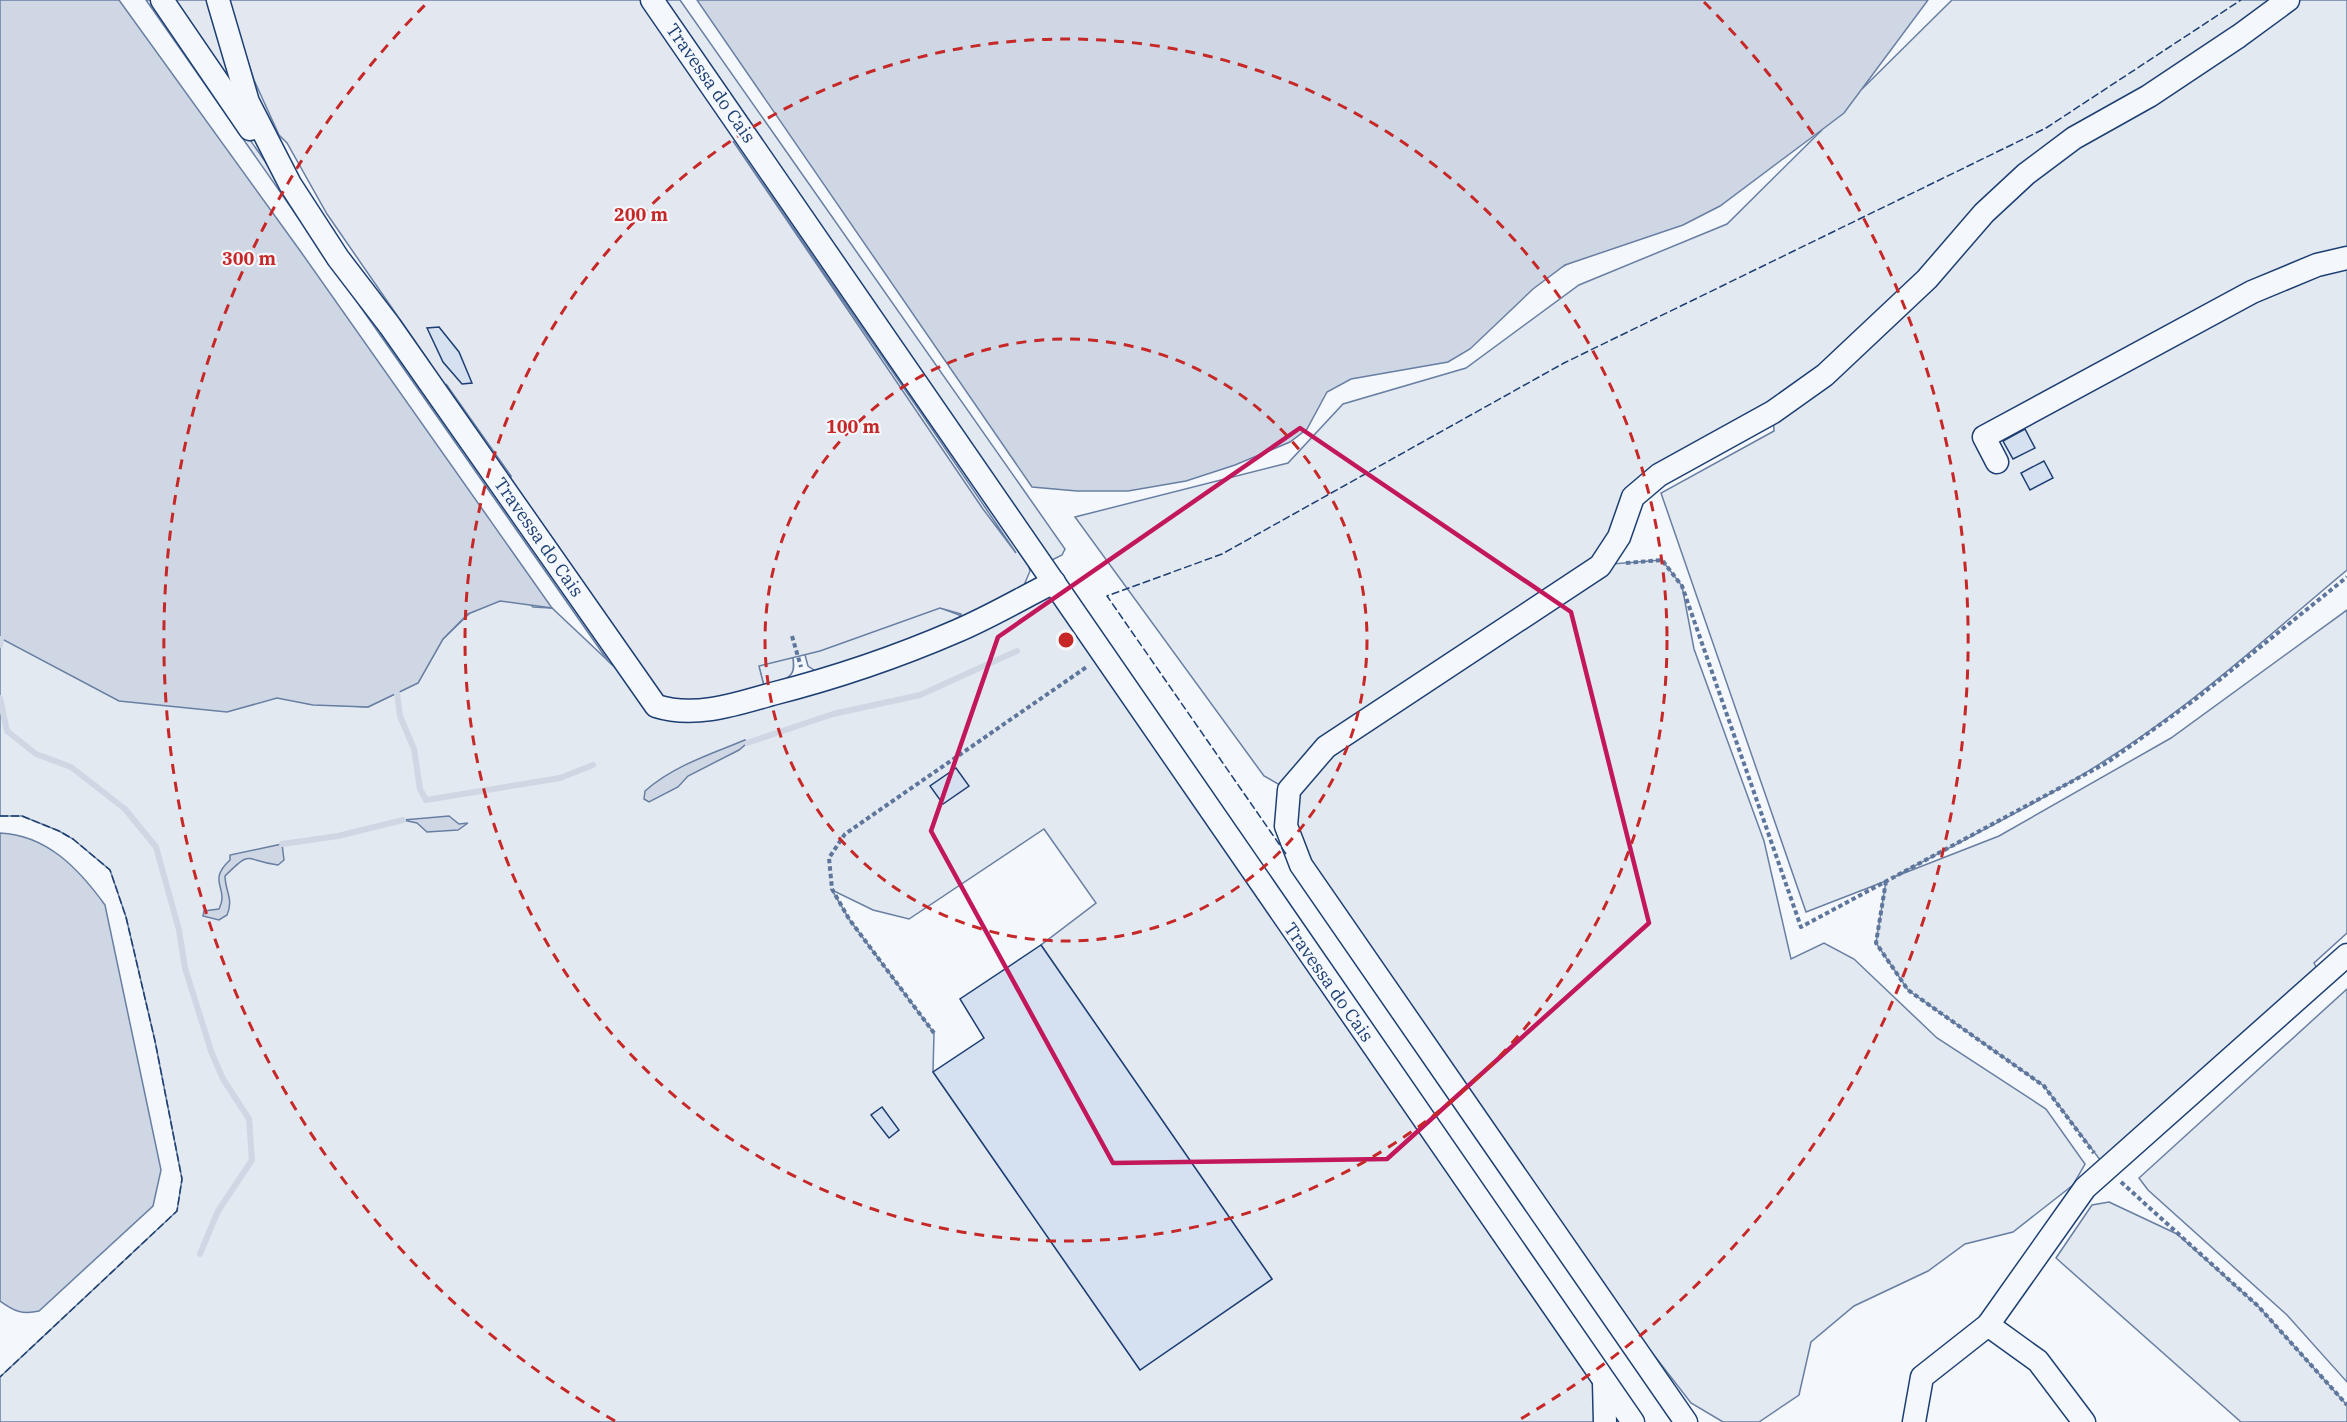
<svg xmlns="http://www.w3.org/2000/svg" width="2347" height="1422" viewBox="0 0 2347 1422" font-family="'IBM Plex Serif',serif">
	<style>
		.green { fill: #e3e9f0; stroke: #687fa3; stroke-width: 1.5; fill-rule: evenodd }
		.parking { fill: #e3e8f0; stroke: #687fa3; stroke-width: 1.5; fill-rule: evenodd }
		.water { fill: #cfd7e4; stroke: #687fa3; stroke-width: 1.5 }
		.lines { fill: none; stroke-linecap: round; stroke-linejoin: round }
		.stream { stroke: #cfd7e4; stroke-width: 6 }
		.building { fill: #d5e0f0; stroke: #1d3f73; stroke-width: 1.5 }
		.minor-casing { stroke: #1d3f73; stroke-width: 25 }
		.path { stroke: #5e769c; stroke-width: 4; stroke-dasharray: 4.5 3; stroke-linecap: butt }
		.minor { stroke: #f4f7fb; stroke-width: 22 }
		.fence { stroke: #1d3f73; stroke-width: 1.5; stroke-dasharray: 8 3; stroke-linecap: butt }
		.marked { fill: none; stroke: #c2185b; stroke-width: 4.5; stroke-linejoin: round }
		.ring { fill: none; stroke: #c62828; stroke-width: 3; stroke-dasharray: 10 8 }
		.labels { text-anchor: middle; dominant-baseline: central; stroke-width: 4.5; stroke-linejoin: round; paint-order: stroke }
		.street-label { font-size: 18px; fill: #1d3f73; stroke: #f4f7fb }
		.centre { fill: #c62828; stroke: #f4f7fb; stroke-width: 3 }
		.ring-label { font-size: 18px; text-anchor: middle; font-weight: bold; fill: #c62828; stroke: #f4f7fb; stroke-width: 4.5; stroke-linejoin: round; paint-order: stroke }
	</style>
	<rect width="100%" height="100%" fill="#f4f7fb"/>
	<g class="green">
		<path d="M0,0L533,607L552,608L656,706L806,685L1054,582L1604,1382L1605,1422H0V1377L177,1211L182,1179L155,1041L126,917L110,870L73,839L59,831L22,816H0ZM471,612L443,639L418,683L368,707L309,704ZM1044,829L1096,903L1041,945L1272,1279L1140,1370L933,1072L934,1033L849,919L832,890L873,910L909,919Z"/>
		<path d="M663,0H680L1065,549L1062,555L1052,560Z"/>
		<path d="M1952,0H2347V570C2271,633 2196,703 2112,756C2042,802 1967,838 1894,877L1999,836L2171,738L2347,610V933L2314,963L2322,977L2107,1169L2044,1086L1908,990L1876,943L1886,881L1806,912L1661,493L1774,431L1773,412L1659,475L1600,565L1662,560L1682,586L1694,649L1764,841L1791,959L1824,943L1854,959L1937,1038L2046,1109L2085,1164L2073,1185L2013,1232L1965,1244L1928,1271L1854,1306L1811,1342L1799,1395L1759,1422H1723L1691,1403L1530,1195L1301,865L1289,790L1264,776L1075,517L1288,463L1343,404L1466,368L1579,285L1727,224L1822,130L1326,391L1185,480L1921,4L1862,89Z"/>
		<path d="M930,604L962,616L885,651L817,672L808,666L802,644Z"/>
		<path d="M791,648C798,677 792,678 764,686L756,657Z"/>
		<path d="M2347,989V1382L2287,1315L2148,1190L2139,1178Z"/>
		<path d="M2109,1202L2177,1234L2258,1306L2347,1405V1422H2241L2056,1258L2092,1205Z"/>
	</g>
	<g class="parking">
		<path d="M146,0H152L627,678L608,661Z"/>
		<path d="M174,0H208L239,93Z"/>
		<path d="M228,0H640L666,35L1028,563L1030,571L1022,590L959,619L961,614L940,608L820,651L759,666L764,686L688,705L669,702L658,692L510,481L511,476L446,384L451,396L429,367L430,363L327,214L287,143L279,135L254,80ZM733,141L921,413L1016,553L983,509Z"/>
	</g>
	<g class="water">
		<path d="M0,0H119L301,252L552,608L500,601L468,614L443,639L418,683L368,707L313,705L277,698L227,712L119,701L0,638Z"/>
		<path d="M697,0H1928L1844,113L1815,135L1720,206L1683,225L1565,265L1533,289L1470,349L1448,362L1351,379L1327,392L1307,429L1290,442L1235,465L1186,481L1128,491H1077L1032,487Z"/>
		<path d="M745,740L747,743L739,750L688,776L678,787L649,802L644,799L645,791C673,766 711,754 745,740Z"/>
		<path d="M449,816L459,824L468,823L458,830L427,832L417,823L403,820Z"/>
		<path d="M0,833C47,835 79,869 105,905L161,1170L153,1206L39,1311C22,1315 14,1311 0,1301Z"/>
		<path d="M282,844L284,860L278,865C244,861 253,848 225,876C225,891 234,899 227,915L219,920L203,916L204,911L219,909C230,888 206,882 230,860V855Z"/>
	</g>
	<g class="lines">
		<g class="stream">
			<path d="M0,645L1,639"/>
			<path d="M397,693L400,716L414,749L420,789L426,800L560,778L593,765"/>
			<path d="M0,698L7,731L36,754L71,767L125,809L156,847L179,930L185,968L211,1051L223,1079L249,1119L252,1160L218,1211L200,1254"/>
			<path d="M747,743L833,714L920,695L1017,651"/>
			<path d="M282,844L338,836L403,820"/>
		</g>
	</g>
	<g class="building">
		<path d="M439,327L459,352L472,383L462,384L443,362L427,328Z"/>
		<path d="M2025,429L2035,448L2013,459L2003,441Z"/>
		<path d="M2044,461L2053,478L2030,490L2021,473Z"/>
		<path d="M956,768L969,786L943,804L930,786Z"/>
		<path d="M1041,945L1272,1279L1140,1370L933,1072L984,1038L960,999Z"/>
		<path d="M882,1107L899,1130L889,1138L871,1115Z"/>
	</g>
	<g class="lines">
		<defs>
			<g id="minor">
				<path d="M162,0L250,129"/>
				<path d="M218,0L248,102L290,184L338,258L390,326L656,706C694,718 734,705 772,694C835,678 897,657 957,631C990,617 1022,598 1054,582"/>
				<path d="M652,0L1633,1422"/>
				<path d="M1997,462L1984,437L2252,292L2317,265L2347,258"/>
				<path d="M1988,1325L2085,1188L2347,955"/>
				<path d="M1604,1382L1605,1422"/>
				<path d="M1686,1422L1301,865L1286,826L1289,790L1326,747L1600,566L1619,537L1633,497L1659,475L1773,412L1825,375L1927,279L1984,213L2026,174L2074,138L2149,96L2239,36L2288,0"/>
				<path d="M1914,1422L1922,1377L1988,1325L2038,1361L2084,1422"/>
			</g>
		</defs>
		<use href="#minor" class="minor-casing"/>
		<g class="path">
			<path d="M1626,563L1662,560L1682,586L1801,927L2108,762L2197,698L2347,577"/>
			<path d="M792,636L801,667"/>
			<path d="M1886,881L1876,943L1908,990L2044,1086L2094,1153"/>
			<path d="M934,1033L849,919L832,889L829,858L845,834L1088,666"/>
			<path d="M2121,1182L2258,1306L2347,1405"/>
		</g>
		<use href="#minor" class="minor"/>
		<g class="fence">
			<path d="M0,816H22L59,831L73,839L110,870L126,917L155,1041L182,1179L177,1211L0,1377"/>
			<path d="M1286,854L1107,596L1222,554L1564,363L2046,128L2241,0"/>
		</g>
	</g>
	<path class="marked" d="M1300,428L1571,612L1649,923L1387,1159L1113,1163L931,831L998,637Z"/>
	<g class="ring">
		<circle cx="1066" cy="640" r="301"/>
		<circle cx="1066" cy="640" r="601"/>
		<path d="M615 1421A902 902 0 0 1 428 2M1704 2A902 902 0 0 1 1517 1421"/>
	</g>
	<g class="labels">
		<g class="street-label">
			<text transform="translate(711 83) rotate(55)">Travessa do Cais</text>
			<text transform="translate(539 537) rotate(55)">Travessa do Cais</text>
			<text transform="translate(1329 982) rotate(55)">Travessa do Cais</text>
		</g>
	</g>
	<circle cx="1066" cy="640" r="9" class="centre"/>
	<g class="ring-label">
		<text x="641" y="221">200 m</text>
		<text x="249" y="265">300 m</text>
		<text x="853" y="433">100 m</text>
	</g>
</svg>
